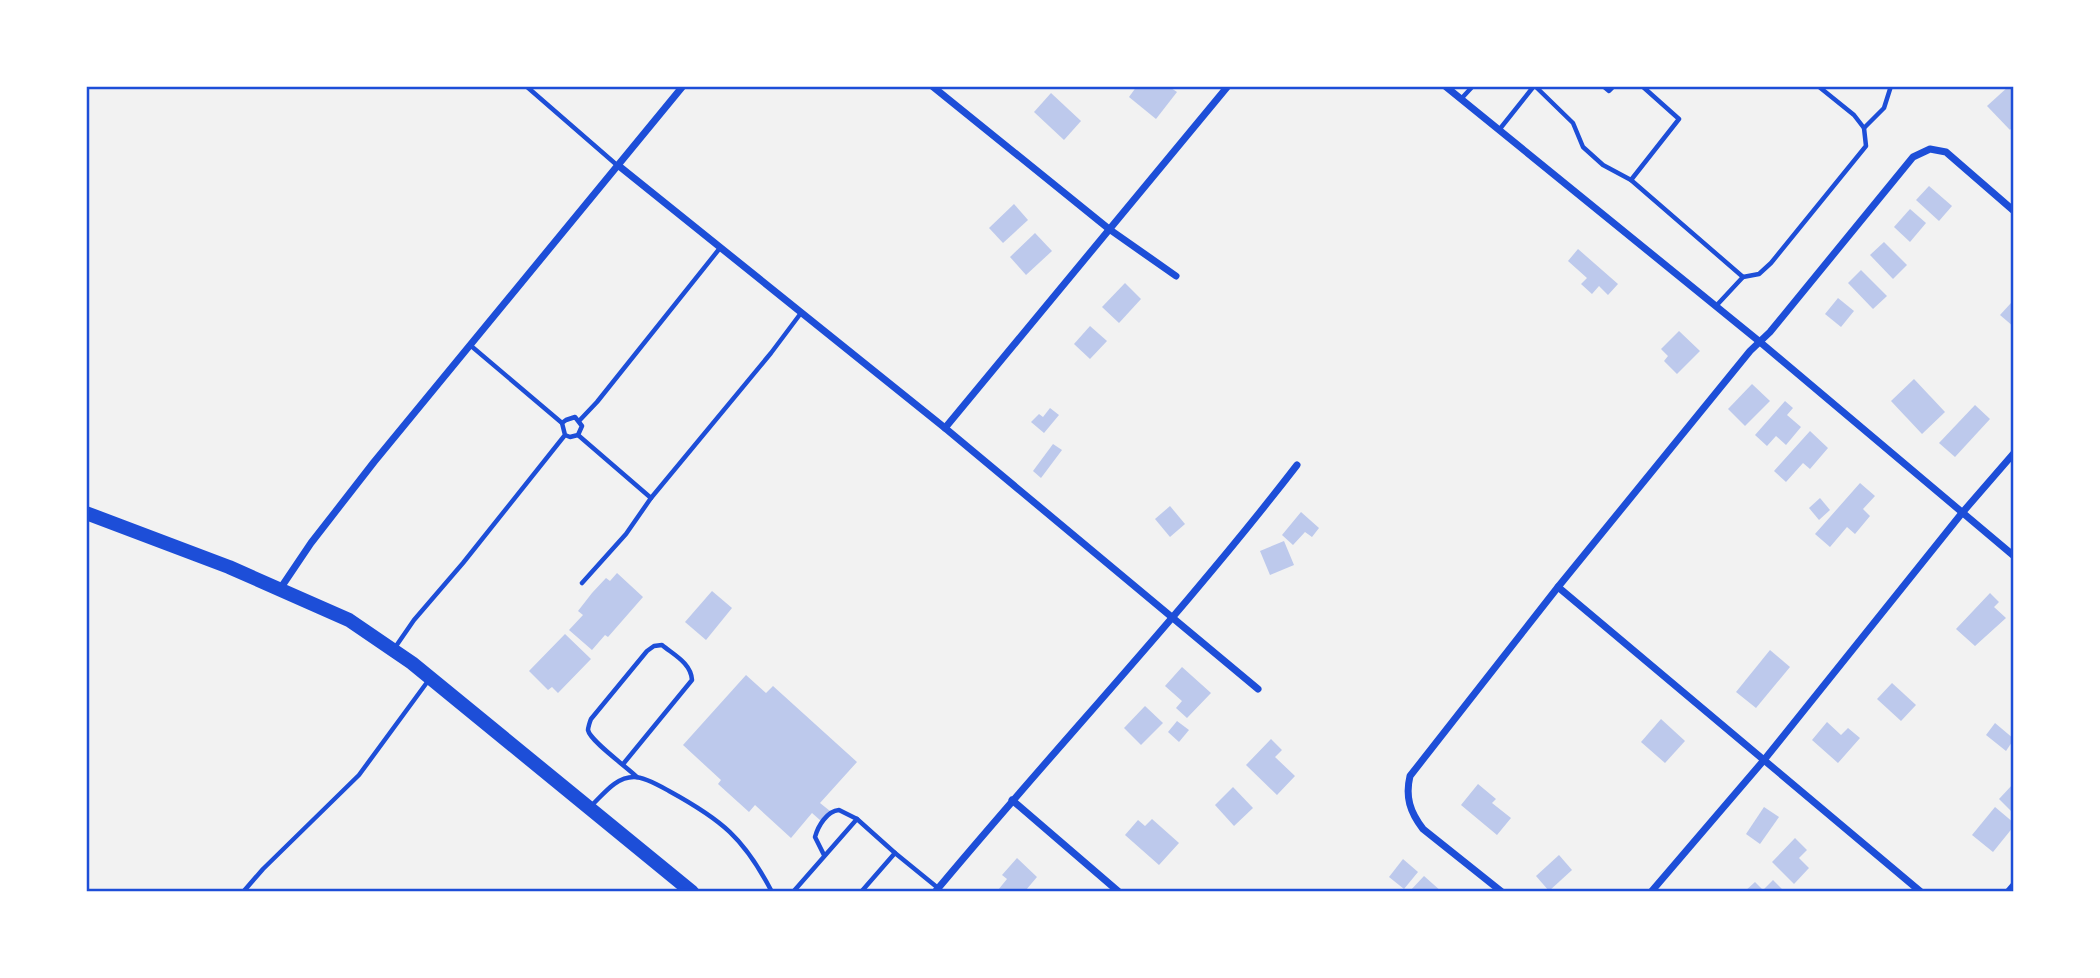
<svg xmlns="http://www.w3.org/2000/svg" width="2100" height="978" viewBox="0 0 2100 978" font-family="'Varela Round',sans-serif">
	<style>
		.building { fill: #bdc9ec }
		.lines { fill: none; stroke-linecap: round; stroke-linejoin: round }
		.service { stroke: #1d4ed8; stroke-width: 4.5 }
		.minor { stroke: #1d4ed8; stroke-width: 7 }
		.secondary { stroke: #1d4ed8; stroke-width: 14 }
		.neatline { fill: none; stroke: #1d4ed8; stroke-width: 2.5 }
	</style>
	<rect width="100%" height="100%" fill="#f2f2f2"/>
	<g class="building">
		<path d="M1137,86H1168L1177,92L1156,119L1129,97Z"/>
		<path d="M2009,86H2014V125L2010,130L1987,106Z"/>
		<path d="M1051,93L1081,121L1064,140L1034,112Z"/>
		<path d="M1929,186L1952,206L1939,221L1916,200Z"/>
		<path d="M1014,204L1028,220L1003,243L989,228Z"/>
		<path d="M1910,209L1926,223L1910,242L1894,227Z"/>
		<path d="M1035,233L1052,251L1026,275L1010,257Z"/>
		<path d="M1884,242L1907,265L1893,279L1870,255Z"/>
		<path d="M1578,249L1618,284L1608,295L1599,286L1592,294L1581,284L1587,278L1568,261Z"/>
		<path d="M1861,270L1887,296L1873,309L1848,283Z"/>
		<path d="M1125,283L1141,299L1119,323L1102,307Z"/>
		<path d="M1838,298L1854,311L1841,327L1825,314Z"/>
		<path d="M2011,303L2014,306V327L2000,315Z"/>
		<path d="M1090,326L1107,341L1090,359L1074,344Z"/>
		<path d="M1679,331L1700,351L1677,374L1664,361L1668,356L1661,349Z"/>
		<path d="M1914,379L1945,412L1922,434L1891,401Z"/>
		<path d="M1752,384L1770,401L1745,426L1728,409Z"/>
		<path d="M1785,401L1793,408L1787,415L1801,427L1786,445L1776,436L1767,446L1755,435Z"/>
		<path d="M1975,405L1990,419L1955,457L1939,443Z"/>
		<path d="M1050,408L1059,415L1044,433L1031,422L1039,414L1043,417Z"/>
		<path d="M1810,431L1828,448L1810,469L1803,463L1786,482L1774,471Z"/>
		<path d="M1053,444L1062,450L1041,478L1033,471Z"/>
		<path d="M1860,483L1875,496L1863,509L1870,516L1855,534L1847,527L1830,547L1815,534Z"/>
		<path d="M1820,498L1830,510L1819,520L1809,508Z"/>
		<path d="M1170,506L1185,524L1170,537L1155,519Z"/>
		<path d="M1301,512L1319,528L1312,537L1305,532L1293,545L1282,535Z"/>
		<path d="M1284,541L1294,565L1270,575L1260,551Z"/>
		<path d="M617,573L643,597L608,637L605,635L592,650L569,630L583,615L578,611L592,593L606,578L610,581Z"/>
		<path d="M712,591L732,608L706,640L685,622Z"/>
		<path d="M1990,593L1999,602L1994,607L2006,618L1975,646L1956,629Z"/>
		<path d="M565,634L591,659L558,693L552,687L548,690L529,671Z"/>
		<path d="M1770,650L1790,667L1756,708L1736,692Z"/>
		<path d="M1182,667L1211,693L1187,718L1176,708L1182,701L1165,686Z"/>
		<path d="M746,675L766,693L773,686L857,762L820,803L830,811L821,821L812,813L791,838L755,805L749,812L718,784L721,780L683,745Z"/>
		<path d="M1892,683L1916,705L1901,721L1877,699Z"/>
		<path d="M1145,706L1163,723L1141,745L1124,728Z"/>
		<path d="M1661,719L1685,741L1665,763L1641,742Z"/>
		<path d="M1177,721L1189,730L1179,742L1168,732Z"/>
		<path d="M1827,722L1841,735L1848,728L1860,738L1838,763L1812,740Z"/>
		<path d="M1995,723L2014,739L2006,751L1986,735Z"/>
		<path d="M1271,739L1282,750L1275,757L1295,776L1277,795L1246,765Z"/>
		<path d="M2014,783V814L1999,799Z"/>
		<path d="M1478,784L1496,799L1492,803L1511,818L1497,835L1461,805Z"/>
		<path d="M1233,787L1253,808L1234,826L1215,805Z"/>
		<path d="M1764,807L1779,817L1760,844L1746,834Z"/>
		<path d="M1995,807L2014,823V826L1993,852L1972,835Z"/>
		<path d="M1152,819L1179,843L1159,865L1125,835L1138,820L1145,826Z"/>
		<path d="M1795,838L1807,850L1799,858L1809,868L1794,884L1772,862Z"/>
		<path d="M1559,855L1572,870L1549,891L1536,876Z"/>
		<path d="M1017,858L1037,877L1026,890L1029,892H1001L998,890L1007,879L1002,875Z"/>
		<path d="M1403,859L1418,872L1404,889L1389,877Z"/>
		<path d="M1424,876L1442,892H1409Z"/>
		<path d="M1773,880L1785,892H1744L1755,882L1763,890Z"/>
	</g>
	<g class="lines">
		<g class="service">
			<path d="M526,86L618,166"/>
			<path d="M1535,86L1573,123L1583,147L1603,165L1631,180"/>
			<path d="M1603,86L1609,91L1614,86"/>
			<path d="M1642,86L1679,119L1631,180L1743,277L1716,306"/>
			<path d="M1461,99L1473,86"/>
			<path d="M1864,128L1884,108L1891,86"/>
			<path d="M1499,130L1534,86"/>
			<path d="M1743,277L1759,274L1771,263L1866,146L1864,128L1854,115L1818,86"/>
			<path d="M470,345L562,423"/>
			<path d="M579,421L597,402L720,248"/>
			<path d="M578,435L651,498L771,353L801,313"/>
			<path d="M582,583L626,534L651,498"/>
			<path d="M394,649L414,620L463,563L565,435L570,437L578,435L582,426L575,417L566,420L562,423L565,435"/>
			<path d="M624,763L692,680C691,663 674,655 662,645L654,646L647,651L591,719C590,721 588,728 588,730C590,741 627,767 637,777"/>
			<path d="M590,807C603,795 615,777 634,777C645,777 660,786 669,791C722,820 744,838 772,892"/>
			<path d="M895,853L938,888"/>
			<path d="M824,855L815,837C818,826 827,811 839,810L857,819"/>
			<path d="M243,892L263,869L359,775L428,681"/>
			<path d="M793,892L857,819L895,853L861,892"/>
		</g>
		<g class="minor">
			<path d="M932,86L1109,229L1176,276"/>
			<path d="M1445,86L1760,342L2014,556"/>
			<path d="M619,166L945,428L1258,689"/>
			<path d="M945,428L1228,86"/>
			<path d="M1558,587L1921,892"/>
			<path d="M280,589L311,543L374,462L683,86"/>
			<path d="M1012,800L1119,892"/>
			<path d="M935,892C1054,749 1183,613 1297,465"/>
			<path d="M1502,892L1423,829C1410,812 1405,797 1410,776L1558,587L1750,351L1770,332L1913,157L1930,149L1946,152L2014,211"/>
			<path d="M1651,892L1764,760L1962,513L2014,453"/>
			<path d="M2008,892L2014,885"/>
		</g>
		<path class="secondary" d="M86,513L229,567L349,620L412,663L692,892"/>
	</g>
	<rect width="2100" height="978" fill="none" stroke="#ffffff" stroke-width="175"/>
	<rect x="88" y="88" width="1924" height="802" class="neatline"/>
</svg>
